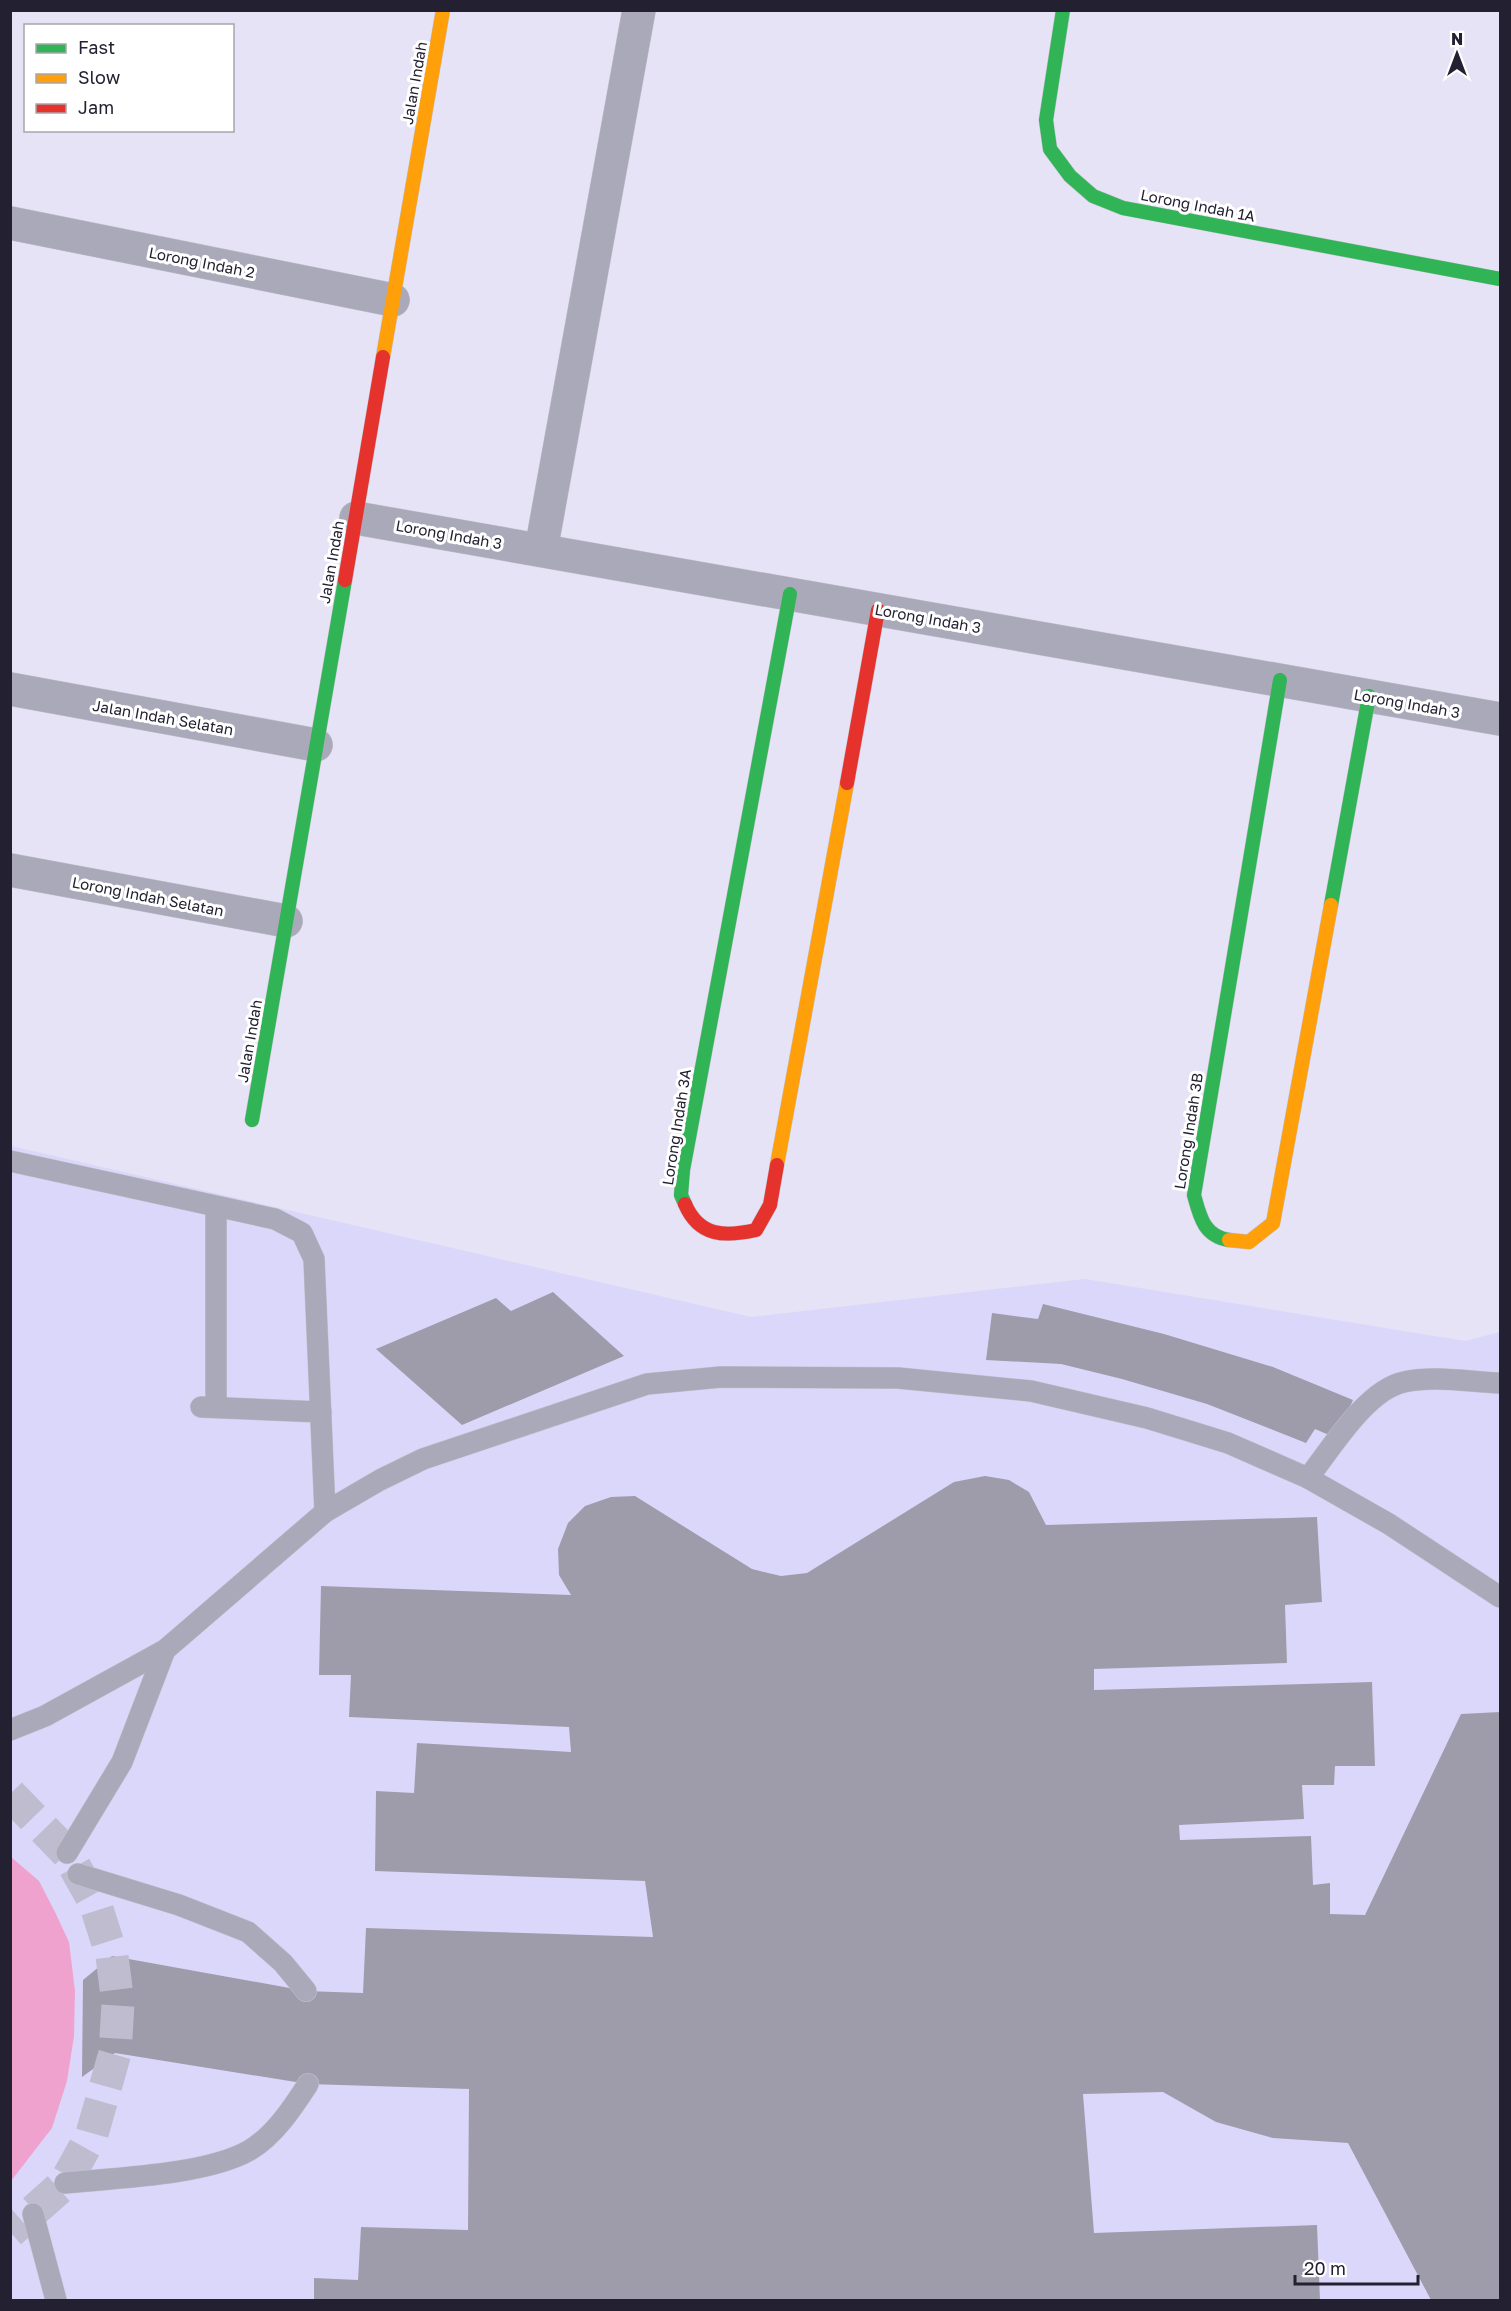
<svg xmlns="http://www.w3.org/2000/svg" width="1511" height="2311" viewBox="0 0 1511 2311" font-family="'Golos Text',sans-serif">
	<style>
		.built { fill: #dbd7fa }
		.water { fill: #f0a2ce }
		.building { fill: #9e9cab }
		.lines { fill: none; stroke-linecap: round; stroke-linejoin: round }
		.street-tunnel { stroke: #bebcce; stroke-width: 33; stroke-dasharray: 33 16; stroke-linecap: butt }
		.lane-casing { stroke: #c3c2d0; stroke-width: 22 }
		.street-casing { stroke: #c3c2d0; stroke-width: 34 }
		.fast-casing { stroke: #c3c2d0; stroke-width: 15 }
		.slow-casing { stroke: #c3c2d0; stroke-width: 15 }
		.jam-casing { stroke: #c3c2d0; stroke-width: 15 }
		.lane { stroke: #aaa9b9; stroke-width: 21 }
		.street { stroke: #aaa9b9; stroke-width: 33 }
		.fast { stroke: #30b455; stroke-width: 14 }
		.slow { stroke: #ff9f0a; stroke-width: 14 }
		.jam { stroke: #e5322d; stroke-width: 14 }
		.labels { text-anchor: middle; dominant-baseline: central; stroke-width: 6; stroke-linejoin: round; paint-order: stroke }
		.street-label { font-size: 15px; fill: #232131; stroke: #fff }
	</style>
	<rect width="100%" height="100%" fill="#e5e3f5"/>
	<path class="built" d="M11,1146L751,1317L1085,1279L1465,1341L1500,1332V2300H11Z"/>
	<path class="water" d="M11,1857L39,1881L55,1912L69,1942L75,1991L74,2036L67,2081L52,2128L11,2181Z"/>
	<g class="building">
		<path d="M553,1292L624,1356L462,1425L376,1349L496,1298L511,1311Z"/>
		<path d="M1043,1304L1164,1334L1273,1367L1353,1400L1336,1438L1315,1429L1306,1443L1207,1404L1122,1379L1061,1364L986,1360L992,1313L1038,1319Z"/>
		<path d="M985,1476L1009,1480L1029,1492L1046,1525L1317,1517L1322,1602L1285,1605L1287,1663L1094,1669V1690L1372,1682L1375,1766H1335L1334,1785H1302L1304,1819L1179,1825L1180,1840L1311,1836L1313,1885L1330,1883V1914L1365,1915L1461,1714L1500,1712V2300H1431L1348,2143L1273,2138L1216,2122L1163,2092L1083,2094L1094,2233L1317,2225L1320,2300H314V2278L358,2280L361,2227L468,2230L469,2089L308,2084L115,2053L82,2077L83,1980L112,1956L306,1991L363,1993L366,1928L653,1937L645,1881L375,1871L376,1791L414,1793L417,1743L571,1752L569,1727L349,1717L351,1675H319L321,1586L571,1595L559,1575L558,1549L568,1523L585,1506L611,1497L635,1496L752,1569L781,1576L807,1573L954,1482Z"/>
	</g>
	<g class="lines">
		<path class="street-tunnel" d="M10,1794L67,1853L95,1903L112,1956L118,2004L115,2053L92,2134L65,2183L10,2232"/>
		<defs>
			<g id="lane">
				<path d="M10,1161L275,1219L302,1233L314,1259L325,1512"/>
				<path d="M216,1208V1407"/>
				<path d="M201,1407L321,1412"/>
				<path d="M1308,1478C1331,1449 1366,1390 1404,1382C1434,1375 1470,1382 1500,1383"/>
				<path d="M10,1730L45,1716L165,1650L325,1512L380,1480L423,1459L647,1384L721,1377L898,1378L1031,1391L1147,1418L1228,1443L1308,1478L1389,1524L1500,1597"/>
				<path d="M67,1853L122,1762L165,1650"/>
				<path d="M78,1874L179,1905L248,1932L283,1963L306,1991"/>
				<path d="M65,2183C115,2178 207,2175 250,2150C275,2135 293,2107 308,2084"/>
				<path d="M33,2214L56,2300"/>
			</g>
			<g id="street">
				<path d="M10,223L393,300"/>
				<path d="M356,518L1500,719"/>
				<path d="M541,550L639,10"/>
				<path d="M10,689L316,745"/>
				<path d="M10,870L286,921"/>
			</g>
			<g id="fast">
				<path d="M1063,10L1046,120L1050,149L1070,176L1093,196L1123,208L1500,279"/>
				<path d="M1331,905L1369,696"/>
				<path d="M252,1120L345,580"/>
				<path d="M685,1204L681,1195L683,1170L790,594"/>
				<path d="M1229,1240C1204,1236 1200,1217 1194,1195L1280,680"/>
			</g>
			<g id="slow">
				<path d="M383,357L443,10"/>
				<path d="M777,1165L847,783"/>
				<path d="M1229,1240L1249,1242L1273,1223L1331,905"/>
			</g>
			<g id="jam">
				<path d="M345,580L383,357"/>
				<path d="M847,783L878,610"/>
				<path d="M685,1204C699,1237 725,1237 756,1230L770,1205L777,1165"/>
			</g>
		</defs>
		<use href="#lane" class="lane-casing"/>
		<use href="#street" class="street-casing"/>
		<use href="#fast" class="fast-casing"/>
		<use href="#slow" class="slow-casing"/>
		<use href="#jam" class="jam-casing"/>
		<use href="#lane" class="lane"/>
		<use href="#street" class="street"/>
		<use href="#fast" class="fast"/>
		<use href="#slow" class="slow"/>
		<use href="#jam" class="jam"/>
	</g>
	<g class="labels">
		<g class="street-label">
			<text transform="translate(414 83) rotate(-80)">Jalan Indah</text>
			<text transform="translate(1198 205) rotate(11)">Lorong Indah 1A</text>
			<text transform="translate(202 262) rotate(11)">Lorong Indah 2</text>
			<text transform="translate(449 534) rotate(10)">Lorong Indah 3</text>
			<text transform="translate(331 562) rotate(-80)">Jalan Indah</text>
			<text transform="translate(928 618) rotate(10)">Lorong Indah 3</text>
			<text transform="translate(1407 703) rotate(10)">Lorong Indah 3</text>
			<text transform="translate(163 717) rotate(10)">Jalan Indah Selatan</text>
			<text transform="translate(148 896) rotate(11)">Lorong Indah Selatan</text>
			<text transform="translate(249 1041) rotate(-80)">Jalan Indah</text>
			<text transform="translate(676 1127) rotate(-81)">Lorong Indah 3A</text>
			<text transform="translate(1188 1131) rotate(-81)">Lorong Indah 3B</text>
		</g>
	</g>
	<rect width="1511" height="2311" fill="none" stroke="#232131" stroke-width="24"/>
	<rect x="24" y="24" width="210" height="108" fill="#ffffff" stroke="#a7a6ad" stroke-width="1.5"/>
	<rect x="36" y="44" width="30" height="9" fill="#30b455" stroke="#a7a6ad" stroke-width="1.5"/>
	<text x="78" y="54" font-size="18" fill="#232131">Fast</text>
	<rect x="36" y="74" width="30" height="9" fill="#ff9f0a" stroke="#a7a6ad" stroke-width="1.5"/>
	<text x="78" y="84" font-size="18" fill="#232131">Slow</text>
	<rect x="36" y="104" width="30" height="9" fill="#e5322d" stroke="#a7a6ad" stroke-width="1.5"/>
	<text x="78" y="114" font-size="18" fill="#232131">Jam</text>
	<g transform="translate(1457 54)" stroke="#ffffff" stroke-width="4.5" paint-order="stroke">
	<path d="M0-4.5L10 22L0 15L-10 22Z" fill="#232131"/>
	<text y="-9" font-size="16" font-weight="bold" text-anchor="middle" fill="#232131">N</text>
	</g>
	<path d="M1295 2275v9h123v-9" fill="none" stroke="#232131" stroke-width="3"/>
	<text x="1304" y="2275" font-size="18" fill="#232131" stroke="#ffffff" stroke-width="4.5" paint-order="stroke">20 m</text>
</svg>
